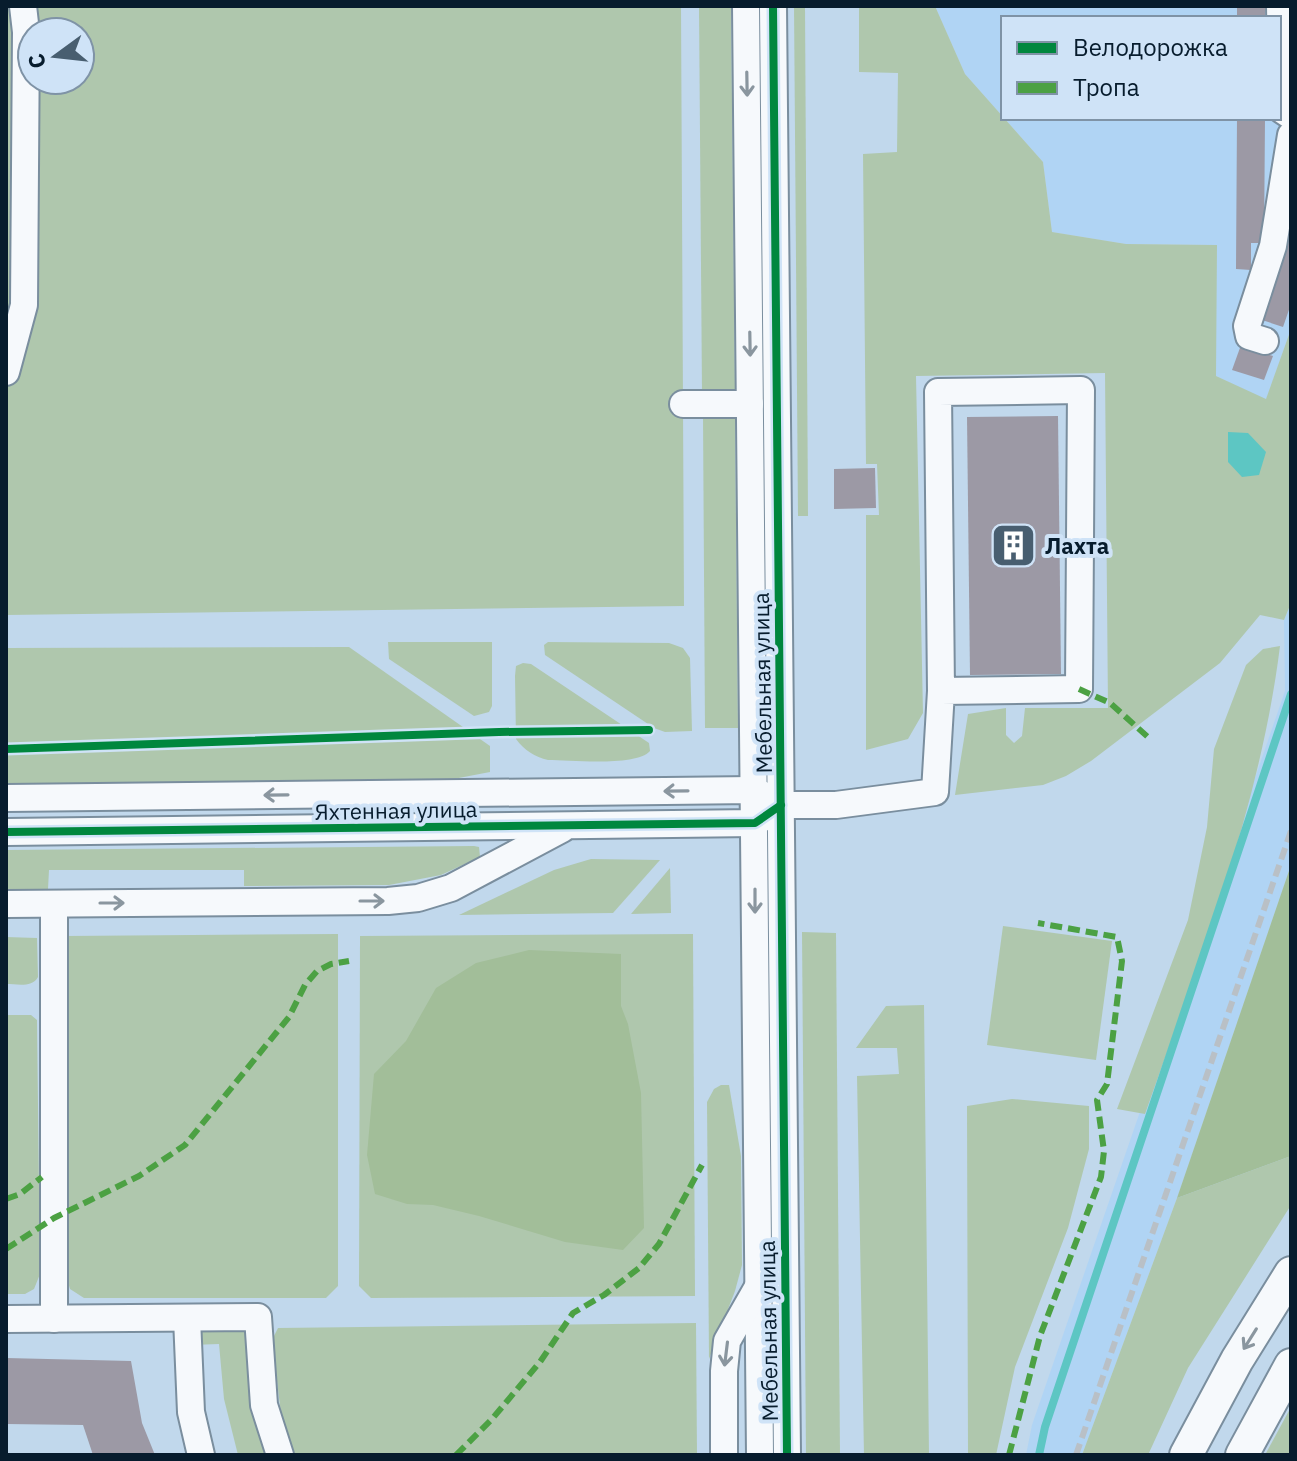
<svg xmlns="http://www.w3.org/2000/svg" width="1297" height="1461" viewBox="0 0 1297 1461" font-family="'IBM Plex Sans',sans-serif">
	<style>
		.built { fill: #b0d4f4 }
		.green { fill: #afc7ad; fill-rule: evenodd }
		.forest { fill: #a2be99 }
		.water { fill: #5dc6c3 }
		.lines { fill: none; stroke-linecap: round; stroke-linejoin: round }
		.stream { stroke: #5dc6c3; stroke-width: 8 }
		.building { fill: #9c99a5 }
		.minor-casing { stroke: #7a8e9e; stroke-width: 30 }
		.major-casing { stroke: #7a8e9e; stroke-width: 36 }
		.minor { stroke: #f6f9fc; stroke-width: 26 }
		.major { stroke: #f6f9fc; stroke-width: 32 }
		.rail { stroke: #b9c0c6; stroke-width: 6; stroke-dasharray: 12 6; stroke-linecap: butt }
		.quiet { stroke: #4ca143; stroke-width: 6; stroke-dasharray: 12 6; stroke-linecap: butt }
		.cycleway-casing { stroke: #cfe3f7; stroke-width: 13 }
		.cycleway { stroke: #00873e; stroke-width: 8 }
		.oneway { stroke: #8a969f }
		.labels { text-anchor: middle; dominant-baseline: central; stroke-width: 8; stroke-linejoin: round; paint-order: stroke }
		.poi-label { font-size: 22px; font-weight: bold; fill: #071c2d; stroke: #cfe3f7; text-anchor: start }
		.street-label { font-size: 22px; fill: #071c2d; stroke: #cfe3f7 }
	</style>
	<rect width="100%" height="100%" fill="#c1d8ec"/>
	<g class="built">
		<path d="M935,6H1291V329L1266,400L1216,376V245L1126,244L1052,232L1043,162L1004,118H1279V18H1003V117L965,74Z"/>
		<path d="M1291,603V865L1177,1198L1082,1455H1026L1032,1425L1285,691L1284,620Z"/>
	</g>
	<g class="green">
		<path d="M6,6H681L684,606L6,615ZM32,32H80V80H32Z"/>
		<path d="M699,6H731L735,389L725,394H702Z"/>
		<path d="M794,6H805L808,516H798Z"/>
		<path d="M859,6H935L965,74L1043,162L1052,232L1126,244L1217,245L1216,376L1266,399L1291,329V603L1284,620L1260,615L1220,663L1091,761L1066,776L1043,785L955,795L968,714L1006,708V735L1014,743L1022,736L1025,708H1108L1105,373L916,376L923,713L908,739L866,750V515H879L877,464H866L863,154L897,152L898,73L859,72Z"/>
		<path d="M726,415L735,419L738,728H705L703,416Z"/>
		<path d="M388,642H492V706L489,712L474,716L389,659Z"/>
		<path d="M548,642L669,643L683,648L690,658L692,731L665,732L654,728L545,655L544,645Z"/>
		<path d="M1280,646C1260,807 1199,961 1145,1114L1117,1109L1188,920L1207,827L1214,749L1246,665L1263,649Z"/>
		<path d="M349,647L490,746V772L417,786L6,790V648Z"/>
		<path d="M523,663L531,664L649,743L650,751C636,767 570,760 548,760C535,757 524,750 516,739L515,676L516,666Z"/>
		<path d="M474,846L479,847L480,857L441,875L389,885L244,886V870H49L48,889H6V850Z"/>
		<path d="M591,859L660,860L613,913L459,915L554,870Z"/>
		<path d="M670,868L671,913L631,914Z"/>
		<path d="M1003,926L1112,941L1096,1060L987,1045Z"/>
		<path d="M802,932L836,933L840,1455H806Z"/>
		<path d="M338,934V1286L326,1298H84L70,1289L67,1279L65,936Z"/>
		<path d="M693,934L695,1296L371,1298L359,1286L360,936Z"/>
		<path d="M6,937L37,938L38,977C32,988 17,984 6,984Z"/>
		<path d="M924,1005L929,1455H864L857,1076L899,1074L897,1048H856L886,1006Z"/>
		<path d="M6,1006V1015H31L37,1020L40,1274L34,1289L25,1294H6Z"/>
		<path d="M721,1085H729L741,1156L742,1265L735,1291L709,1359L707,1102L714,1089Z"/>
		<path d="M1012,1099L1089,1106V1149L1068,1228L1015,1367L996,1455H968L967,1106Z"/>
		<path d="M1291,1156V1205L1188,1368L1148,1455H1082L1177,1198Z"/>
		<path d="M696,1323L697,1455H293L282,1422L272,1340L278,1328Z"/>
		<path d="M248,1326L270,1455H238L224,1399L219,1344L191,1345L194,1329Z"/>
		<path d="M1291,1407V1455H1265Z"/>
	</g>
	<g class="forest">
		<path d="M1291,865V1156L1177,1198Z"/>
		<path d="M529,950L621,954V1006L628,1024L641,1093L644,1228L623,1250L565,1242L479,1216L433,1205L407,1204L375,1194L367,1155L374,1074L406,1041L436,988L476,963Z"/>
	</g>
	<path class="water" d="M1228,432L1248,433L1266,452L1259,475L1242,477L1228,462Z"/>
	<g class="lines">
		<path class="stream" d="M1039,1455L1045,1427L1291,694"/>
	</g>
	<g class="building">
		<rect x="1237" y="6" width="28" height="12"/>
		<path d="M1237,118H1265L1264,243H1251V270L1236,269Z"/>
		<path d="M1290,227L1291,304L1283,327L1259,319Z"/>
		<path d="M1241,345L1273,356L1264,380L1232,370Z"/>
		<path d="M1058,416L1061,674L970,675L967,417Z"/>
		<path d="M875,468L876,508L834,509V469Z"/>
		<path d="M6,1358L131,1361L142,1423L155,1455H93L83,1425L6,1424Z"/>
	</g>
	<g class="lines">
		<defs>
			<g id="minor">
				<path d="M746,6L760,1455"/>
				<path d="M773,6L787,1455"/>
				<path d="M1280,6L1282,110L1291,116"/>
				<path d="M1265,341L1249,336L1247,326L1273,246L1291,135"/>
				<path d="M6,372L24,305L26,32L23,6"/>
				<path d="M683,404H750"/>
				<path d="M6,798L754,790L781,805H836L935,792L941,691L938,392L1081,390L1079,689L941,691"/>
				<path d="M6,832L755,823L768,814"/>
				<path d="M6,904L388,901L418,898L451,888L562,829"/>
				<path d="M54,904V1319"/>
				<path d="M187,1318L191,1412L201,1455"/>
				<path d="M6,1319L258,1317L264,1405L280,1455"/>
				<path d="M724,1455V1371L727,1341L759,1285"/>
			</g>
			<g id="major">
				<path d="M1186,1455L1237,1360L1291,1273"/>
				<path d="M1242,1455L1291,1365"/>
			</g>
		</defs>
		<use href="#minor" class="minor-casing"/>
		<use href="#major" class="major-casing"/>
		<use href="#minor" class="minor"/>
		<use href="#major" class="major"/>
		<path class="rail" d="M1076,1455L1291,831"/>
		<g class="quiet">
			<path d="M1079,689L1110,703L1149,738"/>
			<path d="M6,1199L20,1194L42,1177"/>
			<path d="M6,1249L54,1218L139,1176L185,1145L289,1017L305,985L317,971L331,964L349,961"/>
			<path d="M456,1455L492,1419L540,1362L573,1313L604,1295L639,1268L659,1244L702,1165"/>
			<path d="M1009,1455L1040,1336L1101,1177L1104,1151L1097,1100L1107,1084L1122,961L1117,937L1038,923"/>
		</g>
		<defs>
			<g id="cycleway">
				<path d="M773,6L787,1455"/>
				<path d="M6,749L499,732L649,730"/>
				<path d="M6,832L755,823L781,805"/>
			</g>
		</defs>
		<use href="#cycleway" class="cycleway-casing"/>
		<use href="#cycleway" class="cycleway"/>
	</g>
	<defs><path id="oneway-shaft" d="M-6 0H5M1.5-3L5.5 0L1.5 3" fill="none" stroke-width="1.6" stroke-linecap="round" stroke-linejoin="round" transform="scale(2)"/></defs>
	<g class="oneway">
		<use href="#oneway-shaft" transform="translate(747 84) rotate(89)"/>
		<use href="#oneway-shaft" transform="translate(750 344) rotate(89)"/>
		<use href="#oneway-shaft" transform="translate(676 791) rotate(179)"/>
		<use href="#oneway-shaft" transform="translate(276 795) rotate(179)"/>
		<use href="#oneway-shaft" transform="translate(372 901)"/>
		<use href="#oneway-shaft" transform="translate(755 901) rotate(90)"/>
		<use href="#oneway-shaft" transform="translate(112 903)"/>
		<use href="#oneway-shaft" transform="translate(1250 1339) rotate(122)"/>
		<use href="#oneway-shaft" transform="translate(726 1354) rotate(97)"/>
	</g>
	<defs>
		<symbol id="building-square" viewBox="-11 -11 22 22"><rect x="-9" y="-9" width="18" height="18" rx="4" fill="#485e70" stroke="#cfe3f7"/><path d="M-4-6H4V6H1V3H-1V6H-4ZM-2.5-4.3h1.7v1.8h-1.7ZM.8-4.3h1.7v1.8H.8ZM-2.5-1h1.7V.8h-1.7ZM.8-1h1.7V.8H.8Z" fill="#fff"/></symbol>
	</defs>
	<g fill-rule="evenodd">
		<use href="#building-square" x="988" y="520" width="51" height="51"/>
	</g>
	<g class="labels">
		<g class="poi-label">
			<text x="1045" y="545">Лахта</text>
		</g>
		<g class="street-label">
			<text transform="translate(762 683) rotate(-91)">Мебельная улица</text>
			<text transform="translate(396 810) rotate(-1)">Яхтенная улица</text>
			<text transform="translate(768 1331) rotate(-91)">Мебельная улица</text>
		</g>
	</g>
	<rect width="1297" height="1461" fill="none" stroke="#071c2d" stroke-width="16"/>
	<rect x="1001" y="16" width="280" height="104" fill="#cfe3f7" stroke="#7f93a6" stroke-width="2"/>
	<rect x="1017" y="42" width="40" height="12" fill="#00873e" stroke="#7f93a6" stroke-width="2"/>
	<text x="1073" y="56" font-size="24" fill="#071c2d">Велодорожка</text>
	<rect x="1017" y="82" width="40" height="12" fill="#4ca143" stroke="#7f93a6" stroke-width="2"/>
	<text x="1073" y="96" font-size="24" fill="#071c2d">Тропа</text>
	<g transform="translate(56 56) rotate(255)"><circle r="38" fill="#cfe3f7" stroke="#7f93a6" stroke-width="2"/>
	<path d="M0-6L14 30L0 20L-14 30Z" fill="#485e70"/>
	<text y="-12" font-size="22" font-weight="bold" text-anchor="middle" fill="#071c2d">С</text>
	</g>
</svg>
